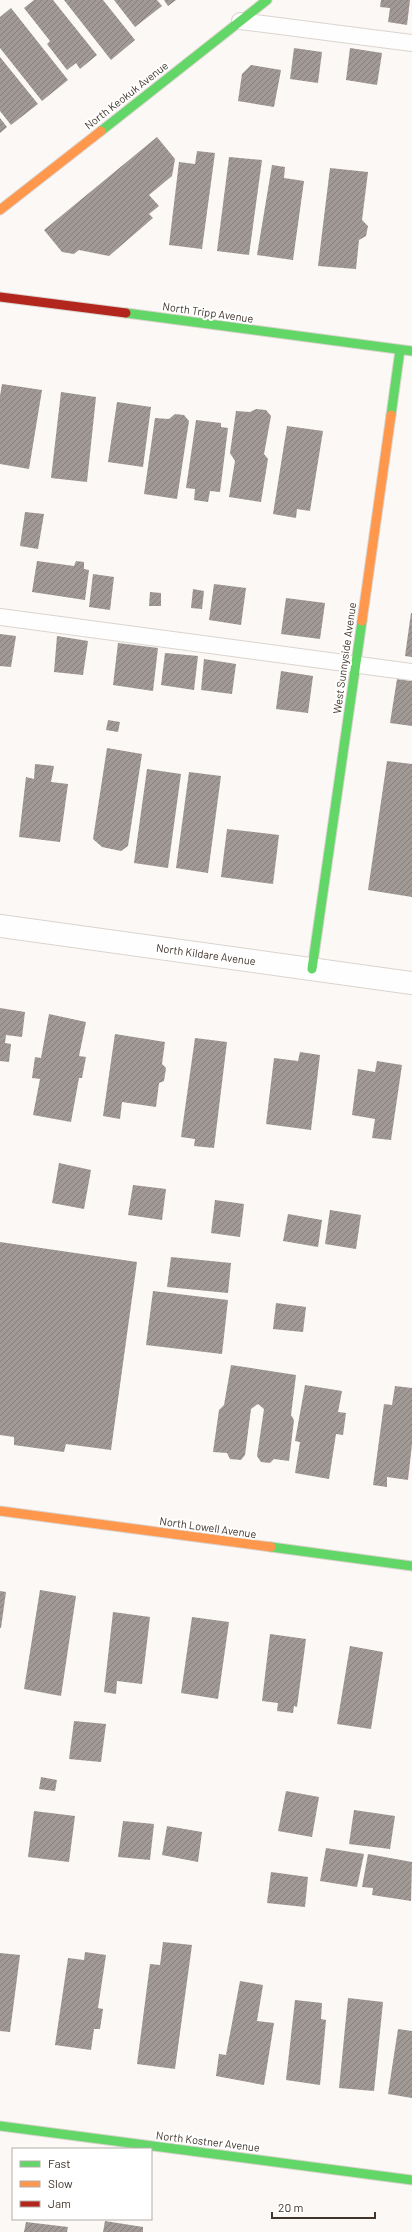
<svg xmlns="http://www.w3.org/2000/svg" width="412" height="2232" viewBox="0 0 412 2232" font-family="Barlow,sans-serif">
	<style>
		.building { fill: url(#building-hatch) }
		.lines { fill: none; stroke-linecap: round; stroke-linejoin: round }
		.lane-casing { stroke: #dbd4ce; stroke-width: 18 }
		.street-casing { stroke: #dbd4ce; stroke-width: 24 }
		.fast-casing { stroke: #dbd4ce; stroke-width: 11 }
		.slow-casing { stroke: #dbd4ce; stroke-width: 11 }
		.jam-casing { stroke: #dbd4ce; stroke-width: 11 }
		.lane { stroke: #fefefe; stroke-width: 16 }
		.street { stroke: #fefefe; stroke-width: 22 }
		.fast { stroke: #63d668; stroke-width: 9 }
		.slow { stroke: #ff974d; stroke-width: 9 }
		.jam { stroke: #b3261e; stroke-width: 9 }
		.labels { text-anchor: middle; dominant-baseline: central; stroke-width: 4; stroke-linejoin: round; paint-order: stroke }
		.street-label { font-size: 11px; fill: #40342b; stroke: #fff }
	</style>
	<defs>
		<pattern id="building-hatch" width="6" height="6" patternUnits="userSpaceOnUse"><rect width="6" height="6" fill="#a19996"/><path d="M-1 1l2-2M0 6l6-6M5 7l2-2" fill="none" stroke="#857e7b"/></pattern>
	</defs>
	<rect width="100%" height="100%" fill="#fbf8f5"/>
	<g class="building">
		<path d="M34,0H53L97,55L80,69L76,63L67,70L47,44L50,41L24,8Z"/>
		<path d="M64,0H103L135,40L111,60Z"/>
		<path d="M114,0H157L162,6L135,27Z"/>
		<path d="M164,0H176L168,6Z"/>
		<path d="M381,0H410L407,25L388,22L390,8L380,7Z"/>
		<path d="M11,8L68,80L42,101L0,48V17Z"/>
		<path d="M294,48L322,52L318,83L290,79Z"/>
		<path d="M350,48L382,53L377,85L346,80Z"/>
		<path d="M0,57L38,104L11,125L0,111Z"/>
		<path d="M251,65L281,70L274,107L238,101L242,74Z"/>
		<path d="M0,118L7,127L0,133Z"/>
		<path d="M157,137L175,159L172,176L149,195L159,206L149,214L153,218L109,256L79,250L74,254L62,252L44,230Z"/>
		<path d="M197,151L215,153L202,249L169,245L179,162L195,164Z"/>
		<path d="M229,157L262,160L249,255L217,251Z"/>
		<path d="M272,165L285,167L284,178L304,181L293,260L257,255Z"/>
		<path d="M330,168L368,172L362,220L368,226L366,236L359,240L356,269L318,266Z"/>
		<path d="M2,384L42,390L29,469L0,464V396Z"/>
		<path d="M61,392L96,397L87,482L51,478Z"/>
		<path d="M117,402L151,407L143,467L108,462Z"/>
		<path d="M256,409L266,410L271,416L264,454L268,459L261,502L229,497L235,461L230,453L236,411L250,412Z"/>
		<path d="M175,414L184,415L189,421L177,499L144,494L155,418L169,419Z"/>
		<path d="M196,420L221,423V427L228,428L220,492L210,491L208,502L194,500L195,489L186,488Z"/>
		<path d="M287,426L323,431L310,511L297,509L296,518L273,514Z"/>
		<path d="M25,512L44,514L38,549L20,546Z"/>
		<path d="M37,561L74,566L76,561L84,562V569L89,570L85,600L32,592Z"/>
		<path d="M93,574L114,577L110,610L89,607Z"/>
		<path d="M214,584L246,588L241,625L209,620Z"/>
		<path d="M193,589L204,591L202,609L191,608Z"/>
		<path d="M150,592L161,593V606H149Z"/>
		<path d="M286,598L325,603L320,639L281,634Z"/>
		<path d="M411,613H412V657L405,656Z"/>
		<path d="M0,634L16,636L11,667L0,666Z"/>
		<path d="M57,636L88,641L83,675L54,672Z"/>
		<path d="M118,643L158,648L153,691L113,685Z"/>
		<path d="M165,653L198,656L194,690L161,685Z"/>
		<path d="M204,659L236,664L232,694L201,690Z"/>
		<path d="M281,671L313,676L308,713L276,709Z"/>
		<path d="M397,679L412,681V726L390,723Z"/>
		<path d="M108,720L120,722L118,732L106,730Z"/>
		<path d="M107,748L142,754L128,846L121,851L102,847L93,839Z"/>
		<path d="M387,761L412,764V897L368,890Z"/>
		<path d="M35,764L54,766L51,782L68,784L60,842L19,837L26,777L34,779Z"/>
		<path d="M147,769L181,774L168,868L134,863Z"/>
		<path d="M189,772L221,776L208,873L176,868Z"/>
		<path d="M227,829L279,835L273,884L221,877Z"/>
		<path d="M0,1008L25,1012L22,1037L6,1035L5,1043L11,1044L9,1062L0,1061Z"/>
		<path d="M49,1014L86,1022L79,1056L86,1057L82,1078H79L71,1122L33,1115L40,1079L32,1078L35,1057L41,1058Z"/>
		<path d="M115,1034L165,1042L162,1064L166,1068L164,1081L159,1083L156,1107L122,1102L120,1119L103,1116Z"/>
		<path d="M195,1038L227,1042L214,1148L194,1146L195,1139L181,1137Z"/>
		<path d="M300,1052L320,1055L311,1130L266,1124L274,1058L298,1061Z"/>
		<path d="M377,1061L402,1065L391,1140L372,1138L375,1119L352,1115L358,1069L375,1072Z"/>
		<path d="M59,1163L91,1170L84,1209L52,1203Z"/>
		<path d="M133,1185L166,1189L162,1220L128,1215Z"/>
		<path d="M215,1200L244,1204L240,1237L211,1233Z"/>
		<path d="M330,1210L361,1215L356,1249L325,1244Z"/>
		<path d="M288,1214L322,1220L318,1247L283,1241Z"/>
		<path d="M0,1242L137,1262L111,1450L66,1444L64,1452L14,1445V1437L0,1435Z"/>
		<path d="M171,1257L231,1263L228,1293L167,1287Z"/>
		<path d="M153,1291L228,1300L222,1354L146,1345Z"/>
		<path d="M276,1303L306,1307L303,1332L273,1329Z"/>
		<path d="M231,1365L296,1375L291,1415L294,1420L289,1461L274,1459L270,1463L261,1462L257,1456L264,1409L258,1404L251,1409L245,1455L241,1460L230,1459L227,1453L213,1452L219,1410L224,1405Z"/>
		<path d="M305,1385L342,1391L338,1412L346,1413L343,1435L336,1434L329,1479L295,1473L300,1442L295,1441Z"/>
		<path d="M395,1386L412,1388V1444L408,1480L387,1477V1487L373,1485L384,1404L392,1405Z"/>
		<path d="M40,1590L76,1596L61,1696L24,1689Z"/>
		<path d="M0,1591L6,1592L1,1628H0Z"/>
		<path d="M113,1612L150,1617L142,1684L117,1681L116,1694L104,1692Z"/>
		<path d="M192,1617L229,1622L218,1699L181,1693Z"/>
		<path d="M270,1634L306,1639L297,1707L294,1706L293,1713L277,1711L278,1703L262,1701Z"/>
		<path d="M350,1646L383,1652L371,1729L337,1724Z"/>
		<path d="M74,1721L106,1724L101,1762L69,1759Z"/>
		<path d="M41,1777L57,1780L55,1791L39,1789Z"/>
		<path d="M286,1791L319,1797L312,1837L278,1831Z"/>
		<path d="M354,1810L395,1816L390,1849L349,1844Z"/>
		<path d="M34,1811L75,1816L69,1862L28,1857Z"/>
		<path d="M123,1821L154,1824L150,1860L118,1857Z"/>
		<path d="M167,1826L202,1832L198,1862L162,1855Z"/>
		<path d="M326,1848L364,1854L357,1887L320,1881Z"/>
		<path d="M368,1854L412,1862L411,1901L372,1895L373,1888L362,1887Z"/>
		<path d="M271,1872L308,1877L305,1907L267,1903Z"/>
		<path d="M163,1942L192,1945L175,2069L137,2064L150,1964L160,1965Z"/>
		<path d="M85,1952L106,1955L98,2008L103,2009L100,2029H94L91,2050L55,2045L68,1958L84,1960Z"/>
		<path d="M0,1953L20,1955L10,2032L0,2031Z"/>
		<path d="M240,1981L263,1985L257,2021L274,2023L264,2085L216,2076L219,2054L226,2055Z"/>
		<path d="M348,1998L383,2002L374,2091L339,2088Z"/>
		<path d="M295,2000L322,2003L321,2019L326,2020L320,2085L286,2080Z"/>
		<path d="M398,2029L412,2031V2098L388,2094Z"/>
		<path d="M105,2221L143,2227V2232H103Z"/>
		<path d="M26,2222L68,2227L67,2232H24Z"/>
	</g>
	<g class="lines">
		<defs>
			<g id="lane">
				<path d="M240,21L412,43"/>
				<path d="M0,617L412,672"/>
			</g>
			<path id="street" d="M0,926L412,983"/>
			<g id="fast">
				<path d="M101,131L267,0"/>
				<path d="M126,313L412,351"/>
				<path d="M391,415L400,350"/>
				<path d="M312,969L362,621"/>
				<path d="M271,1547L412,1566"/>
				<path d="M0,2126L412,2180"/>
			</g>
			<g id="slow">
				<path d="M0,210L101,131"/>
				<path d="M362,621L391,415"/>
				<path d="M0,1511L271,1547"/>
			</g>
			<path id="jam" d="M0,297L126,313"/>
		</defs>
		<use href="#lane" class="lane-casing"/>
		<use href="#street" class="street-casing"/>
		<use href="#fast" class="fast-casing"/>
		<use href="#slow" class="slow-casing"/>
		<use href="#jam" class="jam-casing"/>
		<use href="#lane" class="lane"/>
		<use href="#street" class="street"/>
		<use href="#fast" class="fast"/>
		<use href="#slow" class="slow"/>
		<use href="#jam" class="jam"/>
	</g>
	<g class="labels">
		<g class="street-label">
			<text transform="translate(126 95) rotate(-38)">North Keokuk Avenue</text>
			<text transform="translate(208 312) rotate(8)">North Tripp Avenue</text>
			<text transform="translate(344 658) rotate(-82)">West Sunnyside Avenue</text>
			<text transform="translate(206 954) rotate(8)">North Kildare Avenue</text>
			<text transform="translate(208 1527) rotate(8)">North Lowell Avenue</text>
			<text transform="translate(208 2141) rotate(7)">North Kostner Avenue</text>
		</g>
	</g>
	<rect x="12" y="2148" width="140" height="72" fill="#ffffff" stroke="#b3aeaa"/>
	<rect x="20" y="2161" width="20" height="6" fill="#63d668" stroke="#b3aeaa"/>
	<text x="48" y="2168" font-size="12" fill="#40342b">Fast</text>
	<rect x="20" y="2181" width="20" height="6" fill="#ff974d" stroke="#b3aeaa"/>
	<text x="48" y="2188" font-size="12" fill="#40342b">Slow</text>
	<rect x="20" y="2201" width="20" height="6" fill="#b3261e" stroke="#b3aeaa"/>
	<text x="48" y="2208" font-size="12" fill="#40342b">Jam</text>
	<path d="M272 2212v6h103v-6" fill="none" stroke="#40342b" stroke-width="2"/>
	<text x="278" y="2212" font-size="12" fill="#40342b" stroke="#ffffff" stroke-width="3" paint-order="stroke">20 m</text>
</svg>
